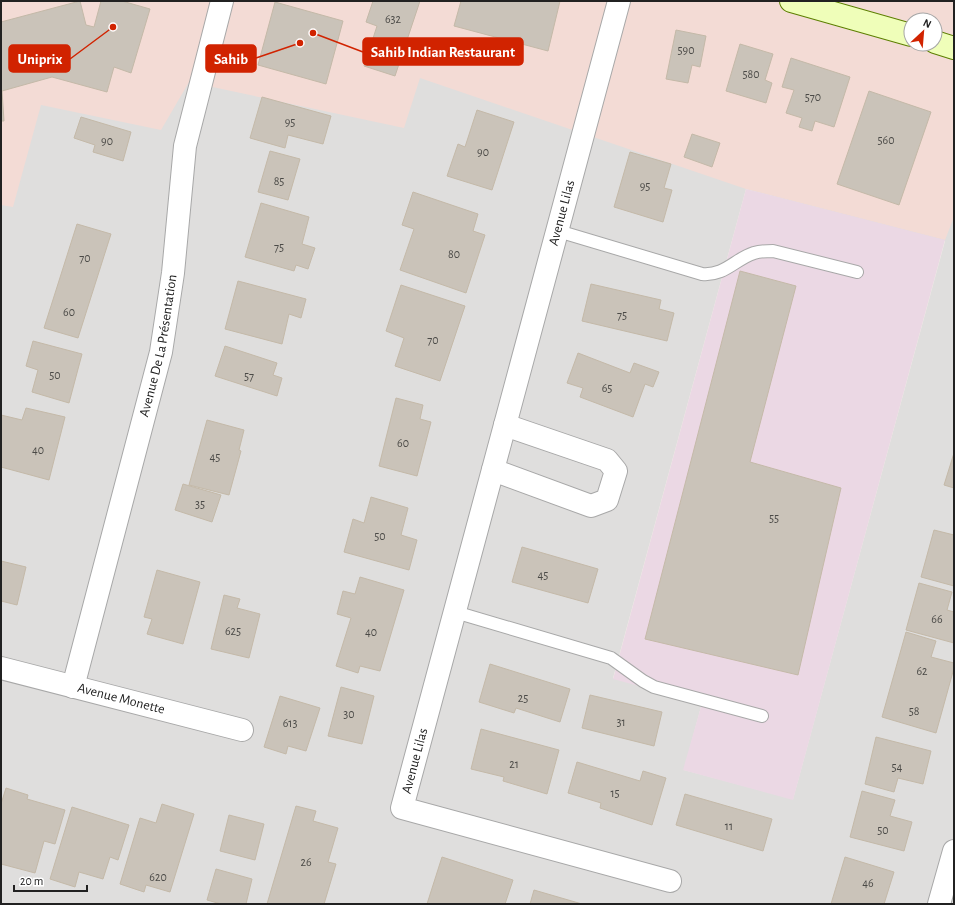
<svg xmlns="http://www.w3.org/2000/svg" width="955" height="905" viewBox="0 0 955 905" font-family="'Alegreya Sans',sans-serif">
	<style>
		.residential { fill: #dfdedd; fill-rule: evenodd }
		.commercial { fill: #f3dbd5; fill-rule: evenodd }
		.industrial { fill: #ebd8e4 }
		.building { fill: #cac3b9; stroke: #c4b9a8 }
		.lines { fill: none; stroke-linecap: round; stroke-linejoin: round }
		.lane-casing { stroke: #a8a8a8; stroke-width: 14 }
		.street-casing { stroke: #a8a8a8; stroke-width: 24 }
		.secondary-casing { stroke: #5c7f00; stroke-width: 24 }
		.lane { stroke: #fff; stroke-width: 12 }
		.street { stroke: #fff; stroke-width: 22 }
		.secondary { stroke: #effeb9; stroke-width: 22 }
		.labels { text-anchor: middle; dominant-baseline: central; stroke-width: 4; stroke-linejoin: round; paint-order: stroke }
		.number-label { font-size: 12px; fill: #4b4a47 }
		.street-label { font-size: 14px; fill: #212121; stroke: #fff }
		.leader { fill: none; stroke: #d12300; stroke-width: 1.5 }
		.callout-dot { fill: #d12300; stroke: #fff; stroke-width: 1.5 }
		.callout { fill: #d12300; stroke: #d12300; stroke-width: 1.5 }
		.callout-label { font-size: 15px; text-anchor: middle; font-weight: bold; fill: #fff }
	</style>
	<rect width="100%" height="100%" fill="#f2f0e7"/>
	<path class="residential" d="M1,1H954V904H1ZM911,20H935V44H911ZM746,189L945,241L793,799L684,770L702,703L613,678Z"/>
	<path class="commercial" d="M1,1H954V217L945,240L746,189L420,78L404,128L189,82L161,130L41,105L13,207L1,205ZM911,20H935V44H911Z"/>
	<path class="industrial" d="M746,189L945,240L793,800L683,770L702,703L613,679Z"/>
	<g class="building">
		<path d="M80,1L86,25L94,27L101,1H122L150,9L131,73L114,67L107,92L52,77L2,91L4,121H1V22Z"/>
		<path d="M373,1H420L395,76L364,66L377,26L366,22Z"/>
		<path d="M461,1H560L548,51L454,26Z"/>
		<path d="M275,2L343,21L326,84L258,65Z"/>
		<path d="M676,30L706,36L700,67L692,65L688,83L666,79Z"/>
		<path d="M740,44L773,54L765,80L772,83L766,103L726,91Z"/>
		<path d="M791,58L850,77L834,127L815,121L812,131L799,127L802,118L786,113L794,90L782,87Z"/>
		<path d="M869,91L931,112L899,205L837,184Z"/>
		<path d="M262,97L331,116L323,144L288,135L285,148L250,138Z"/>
		<path d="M477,110L514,122L492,190L447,176L458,144L465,147Z"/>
		<path d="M81,117L131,132L123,161L93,152L95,145L74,138Z"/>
		<path d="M692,134L720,143L712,167L684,157Z"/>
		<path d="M270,151L300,159L288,200L258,192Z"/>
		<path d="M630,152L671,164L664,188L672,190L663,222L614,207Z"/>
		<path d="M413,192L478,214L473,231L485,235L466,293L400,270L414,229L402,225Z"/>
		<path d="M261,203L309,217L302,244L315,248L308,269L296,265L294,271L245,257Z"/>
		<path d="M77,224L111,234L78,338L44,328Z"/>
		<path d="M740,271L796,286L750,462L841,488L798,675L645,639Z"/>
		<path d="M238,281L306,299L301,318L289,314L282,344L225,329Z"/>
		<path d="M591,284L661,300L659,309L674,313L667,341L582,321Z"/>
		<path d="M401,285L465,306L440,381L395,366L404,338L386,331Z"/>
		<path d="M33,341L82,354L69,403L32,392L38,370L26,366Z"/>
		<path d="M225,346L277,363L273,375L282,378L277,396L215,376Z"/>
		<path d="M578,353L630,373L634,363L659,372L653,387L645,384L633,417L580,397L583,388L567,383Z"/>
		<path d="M396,398L423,405L420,419L431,422L417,476L379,466Z"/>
		<path d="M26,408L65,417L49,480L1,467V415L22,420Z"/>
		<path d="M207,420L244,430L239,450L241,451L229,495L189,485Z"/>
		<path d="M954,453V488L944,485Z"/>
		<path d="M183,484L221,495L212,522L175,510Z"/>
		<path d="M371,497L408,508L401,535L417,540L409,570L344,552L353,519L364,523Z"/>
		<path d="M934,530L954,535V586L921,577Z"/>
		<path d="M522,547L598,569L588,603L512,582Z"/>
		<path d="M1,561L26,567L17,605L1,601Z"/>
		<path d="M157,570L200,582L183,644L147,634L152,619L144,617Z"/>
		<path d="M360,577L404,590L380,671L360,666L358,673L336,666L351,618L337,614L343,591L355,594Z"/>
		<path d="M919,583L952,592L947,610L954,612V643L906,630Z"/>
		<path d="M224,595L240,599L237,608L260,614L249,658L211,649Z"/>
		<path d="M906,632L936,641L931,657L954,663V668L936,733L882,717Z"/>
		<path d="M490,664L570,689L560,722L516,708L514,713L479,702Z"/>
		<path d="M341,687L374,696L362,744L328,736Z"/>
		<path d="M590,695L662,712L654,746L582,728Z"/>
		<path d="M280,696L320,708L306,751L288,746L286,754L264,747Z"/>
		<path d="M481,729L559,750L547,794L503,781L504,777L471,769Z"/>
		<path d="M876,737L931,751L923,784L898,778L894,792L865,784Z"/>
		<path d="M577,762L640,781L643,771L666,778L652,825L600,808L601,803L568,793Z"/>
		<path d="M6,788L28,795L27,799L65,810L55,844L44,841L35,873L1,864V804Z"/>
		<path d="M862,791L895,800L890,816L912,822L904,851L850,837Z"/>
		<path d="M685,794L772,819L763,851L676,825Z"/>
		<path d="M162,804L194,814L170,892L146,885L144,892L120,884L140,818L156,823Z"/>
		<path d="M296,806L316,811L313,821L338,828L328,862L336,864L324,904H267Z"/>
		<path d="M72,807L129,825L118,860L110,857L103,879L79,872L75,887L50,879Z"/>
		<path d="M229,815L264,824L255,860L220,851Z"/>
		<path d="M442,857L513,880L505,904H427Z"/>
		<path d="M845,857L894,872L884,904H831Z"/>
		<path d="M216,869L252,879L246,904H221L207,900Z"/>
		<path d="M534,890L582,904H530Z"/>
	</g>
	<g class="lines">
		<defs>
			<g id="lane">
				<path d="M558,231L702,274C725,276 735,259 754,253C761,251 767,251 773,251L857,272"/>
				<path d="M455,612L611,658L643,681L654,687L762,716"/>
			</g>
			<g id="street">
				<path d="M619,1L402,808L670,881"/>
				<path d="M493,470L591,506L607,500L616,471L607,460L505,425"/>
				<path id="s1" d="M1,668L242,730"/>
				<path id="s2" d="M73,687L161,352L173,273L185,146L222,1"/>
				<path d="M939,904L954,851"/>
			</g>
			<g id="secondary">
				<path d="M791,1L911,35"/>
				<path d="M935,42L954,48"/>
			</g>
		</defs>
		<use href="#lane" class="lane-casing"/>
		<use href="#street" class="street-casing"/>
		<use href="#secondary" class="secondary-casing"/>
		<use href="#lane" class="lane"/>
		<use href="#street" class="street"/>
		<use href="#secondary" class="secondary"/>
	</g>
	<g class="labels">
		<g class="number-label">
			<text x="393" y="19">632</text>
			<text x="686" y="50">590</text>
			<text x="751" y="74">580</text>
			<text x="813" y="97">570</text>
			<text x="290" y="122">95</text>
			<text x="886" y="140">560</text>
			<text x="107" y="141">90</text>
			<text x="483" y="152">90</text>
			<text x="279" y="181">85</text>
			<text x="645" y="186">95</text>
			<text x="279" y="247">75</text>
			<text x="454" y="254">80</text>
			<text x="85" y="258">70</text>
			<text x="69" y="312">60</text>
			<text x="622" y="315">75</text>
			<text x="433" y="340">70</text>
			<text x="55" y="375">50</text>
			<text x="249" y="376">57</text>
			<text x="607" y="388">65</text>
			<text x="403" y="443">60</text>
			<text x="38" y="450">40</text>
			<text x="215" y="457">45</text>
			<text x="200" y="504">35</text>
			<text x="774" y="518">55</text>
			<text x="380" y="536">50</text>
			<text x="543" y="575">45</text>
			<text x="937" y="619">66</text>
			<text x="233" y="631">625</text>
			<text x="371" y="632">40</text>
			<text x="922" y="671">62</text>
			<text x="523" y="698">25</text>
			<text x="914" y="711">58</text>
			<text x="349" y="714">30</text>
			<text x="621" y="722">31</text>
			<text x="290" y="723">613</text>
			<text x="514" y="764">21</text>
			<text x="897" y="767">54</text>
			<text x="615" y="793">15</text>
			<text x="729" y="826">11</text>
			<text x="883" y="830">50</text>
			<text x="306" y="862">26</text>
			<text x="158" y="877">620</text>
			<text x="868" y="883">46</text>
		</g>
		<g class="street-label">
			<text transform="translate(562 213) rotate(-75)">Avenue Lilas</text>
			<text stroke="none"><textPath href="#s2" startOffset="352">Avenue De La Présentation</textPath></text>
			<text stroke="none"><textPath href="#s1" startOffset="124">Avenue Monette</textPath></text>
			<text transform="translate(415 761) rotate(-75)">Avenue Lilas</text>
		</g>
	</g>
	<path class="leader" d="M313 33L363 52M300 43L256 58M113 27L70 59"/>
	<g class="callout-dot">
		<circle cx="313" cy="33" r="4"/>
		<circle cx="300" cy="43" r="4"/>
		<circle cx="113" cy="27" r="4"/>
	</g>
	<g class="callout">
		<rect x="363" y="38" width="160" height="27" rx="4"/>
		<rect x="206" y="45" width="50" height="27" rx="4"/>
		<rect x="9" y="45" width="61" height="27" rx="4"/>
	</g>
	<g class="callout-label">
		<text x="443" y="57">Sahib Indian Restaurant</text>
		<text x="231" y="64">Sahib</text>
		<text x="40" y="64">Uniprix</text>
	</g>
	<rect width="955" height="905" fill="none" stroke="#212121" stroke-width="4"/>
	<g transform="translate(923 32) rotate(26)"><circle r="19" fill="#ffffff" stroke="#a6a6a6"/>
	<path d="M0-3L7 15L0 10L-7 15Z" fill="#d12300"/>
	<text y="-6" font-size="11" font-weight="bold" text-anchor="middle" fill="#212121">N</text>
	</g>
	<path d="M14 885v6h73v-6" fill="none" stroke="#212121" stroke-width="2"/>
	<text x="20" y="885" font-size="12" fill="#212121" stroke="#ffffff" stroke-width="3" paint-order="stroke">20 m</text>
</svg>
